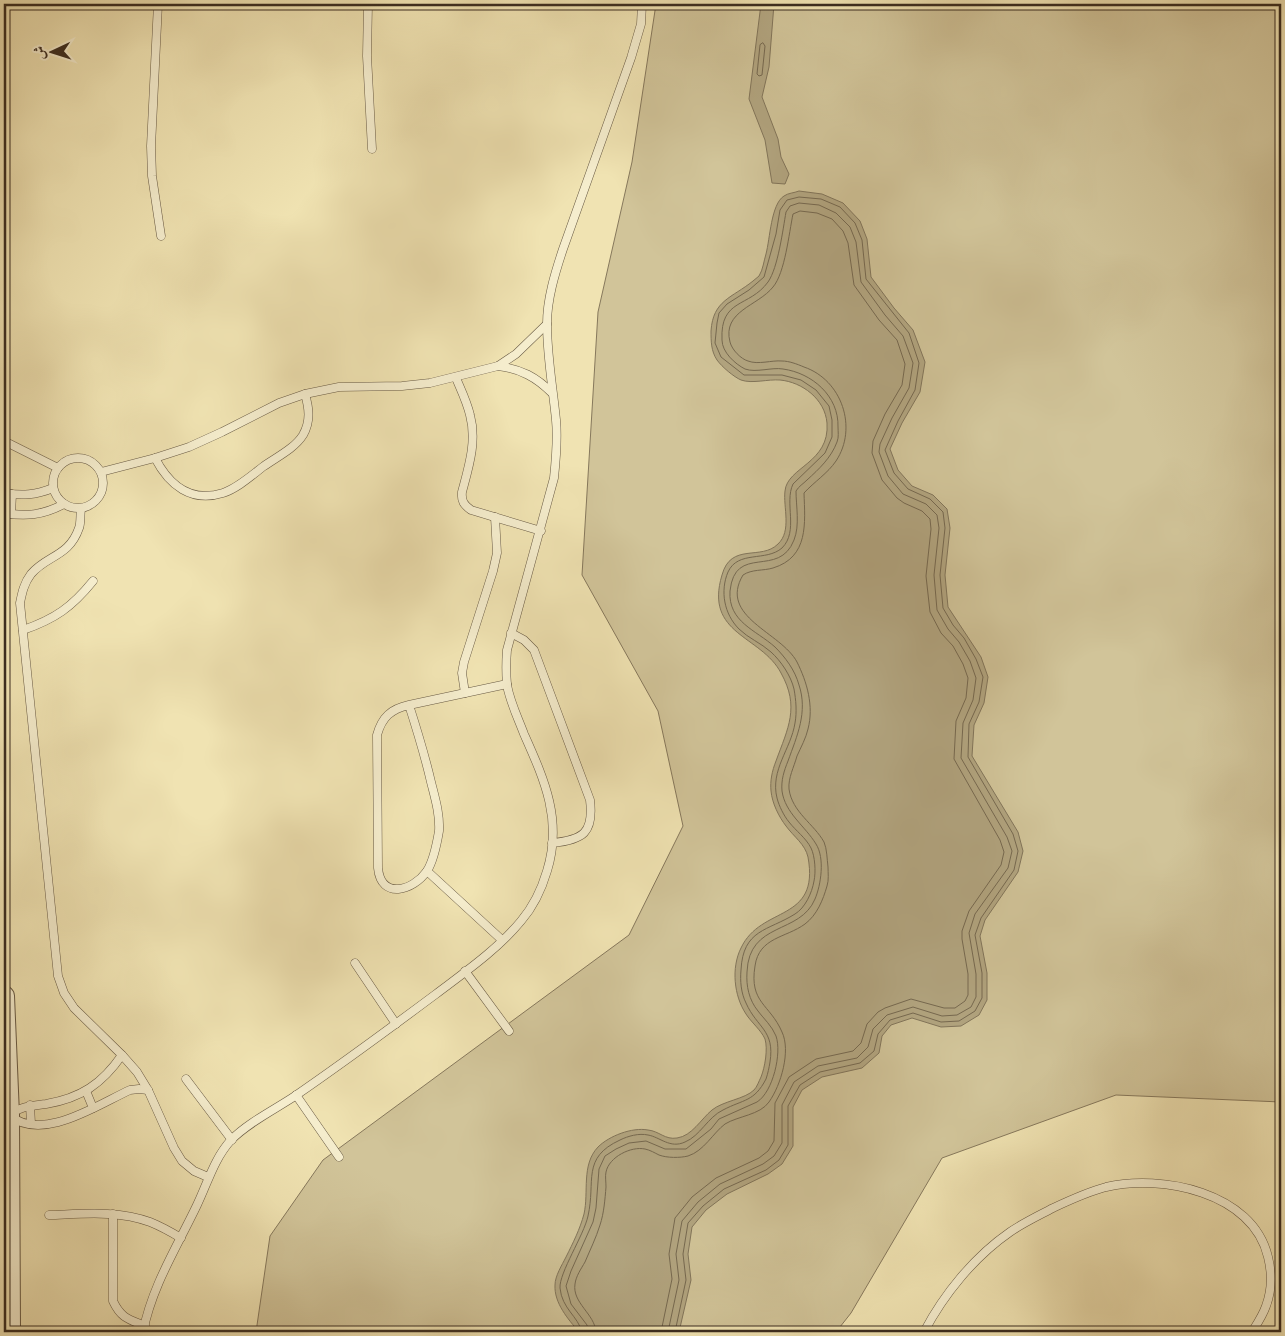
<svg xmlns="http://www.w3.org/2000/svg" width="1285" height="1336" viewBox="0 0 1285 1336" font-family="Alegreya,Amiri,serif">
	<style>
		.green { fill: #d1c499; stroke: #86785c }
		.water { fill: #b2a580; stroke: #82755a }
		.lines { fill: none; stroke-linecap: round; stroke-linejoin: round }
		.shore { stroke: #766950; stroke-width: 1 }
		.service-casing { stroke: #685a44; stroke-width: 9 }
		.tertiary-casing { stroke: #685a44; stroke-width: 22 }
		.service { stroke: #f5edcd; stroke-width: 8 }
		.tertiary { stroke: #f5edcd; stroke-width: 20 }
	</style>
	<rect width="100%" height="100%" fill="#f0e3b2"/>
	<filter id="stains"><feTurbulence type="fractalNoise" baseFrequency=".004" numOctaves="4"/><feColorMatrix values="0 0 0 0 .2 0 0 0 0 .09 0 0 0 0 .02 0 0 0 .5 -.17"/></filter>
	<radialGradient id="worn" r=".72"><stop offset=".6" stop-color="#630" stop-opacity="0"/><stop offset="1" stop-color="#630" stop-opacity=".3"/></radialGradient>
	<path class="green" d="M656,4H1281V1102L1116,1095L942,1158L851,1313L836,1332H256L270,1236L323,1160L629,935L683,826L658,711L582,575L598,312L632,162Z"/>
	<g class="water">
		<path d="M761,4H774L769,67L762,97L778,139L781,157L789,174L785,184L772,183L765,140L749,99Z"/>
		<path d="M799,191L822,194L843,203L860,221L867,239L871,277L894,308L913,330L925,362L920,392L902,423L890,449L898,470L912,486L933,495L947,509L950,528L945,575L948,607L981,657L988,677L984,703L974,725L972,756L1018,832L1023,851L1018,872L985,920L980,936L987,973V1000L979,1015L961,1026L941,1027L912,1018L891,1025L882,1036L879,1053L862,1068L822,1077L802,1090L793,1107V1146L782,1164L768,1174L727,1194L706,1210L692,1227L688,1254L691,1280L679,1332H579C568,1319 554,1303 555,1285C555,1276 562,1265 566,1257C573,1243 580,1229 584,1214C589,1192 581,1165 598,1147C609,1136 632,1127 648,1130C659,1131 665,1140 677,1138C692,1136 701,1119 712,1110C723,1101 745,1099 754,1090C757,1087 759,1081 761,1077C765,1067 768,1049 765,1039C761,1030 751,1022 746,1014C734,996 731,968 741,948C761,905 820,923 808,857C805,844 794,837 786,826C779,817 772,803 771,791C770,781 772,771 776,761C788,728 800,707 781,673C761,635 704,635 722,575C731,542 761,561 778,544C792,531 783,507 785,491C787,467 830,463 827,423C825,399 802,382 780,380C768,379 752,384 741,380C734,377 722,367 717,360C711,351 711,341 711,331C713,300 732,298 753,281C755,279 757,278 759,276C763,270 764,260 766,254C770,239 771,204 784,196C788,193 794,193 799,191Z"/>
	</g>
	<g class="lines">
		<g class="shore">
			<path d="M763,43L765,46L762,75L759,76L757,74L760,45Z"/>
			<path d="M582,1332C578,1316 562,1309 560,1288C559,1273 584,1235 588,1216C596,1181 581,1158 620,1140C628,1136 639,1133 648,1135C660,1137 670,1149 685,1142C700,1136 708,1117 723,1110C744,1099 754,1102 766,1079C768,1073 769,1068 770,1062C775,1030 757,1028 746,1003C741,993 740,981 741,970C743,929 768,931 795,914C805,908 812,893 814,881C816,872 815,856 811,848C806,838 796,831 789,822C784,816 779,806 777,798C770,770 791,749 795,723C797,712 796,700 794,689C791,676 781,661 771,652C761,643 748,638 739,629C724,614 720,591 728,572C738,550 766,562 782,548C799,531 784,503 793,484L825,453L832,437V420L829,406L816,390L801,380L782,375H744L721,357L715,343L717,323L719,313L727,304L749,290L764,277L776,234L780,210L787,200L799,197L821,199L840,207L855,223L862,240L866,279L909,333L919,363L915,390L898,421L885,450L894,473L908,489L930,499L943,512L945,528L940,575L943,608L953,625L964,638L976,659L983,677L979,702L969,724L968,757L1013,834L1018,851L1014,870L981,918L975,935L982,973V998L975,1011L959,1021L941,1022L913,1013L890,1020L878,1034L874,1051L860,1063L820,1072L800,1085L788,1106V1145L779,1160L766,1170L724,1189L703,1206L688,1223L683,1254L686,1280L675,1332"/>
			<path d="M588,1332L587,1325L571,1304L566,1286L571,1271L593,1222L596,1208L599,1169L605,1156L616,1149L629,1143L646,1141L665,1149H686L711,1129L719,1119L757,1102C773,1092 782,1053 776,1036C772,1026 764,1019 758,1011C749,1000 746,986 747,972C749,921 800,935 815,899C821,885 825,858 816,844C805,826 785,813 782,791C781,780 784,771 788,761C797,736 808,712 799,685C795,670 785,657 775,647C756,630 728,622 730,591C735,543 779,579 794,540C800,525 796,506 796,491C799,486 803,484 807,480C819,469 831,458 837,442C839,437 838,432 838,427C839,396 812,373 783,369C772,367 756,373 745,369C735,364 722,352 722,340C720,298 749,308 768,282C778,268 783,229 786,212L790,206L799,203L819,205L836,213L850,227L856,242L861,282L885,315L903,336L913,363L909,388L892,418L880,444L879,452L888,476L903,494L926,504L937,515L939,528L934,575L937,610L948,629L959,642L970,661L976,678L973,700L963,723L961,758L1007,837L1012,851L1008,868L975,914L969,933L976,974V997L971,1007L957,1015L942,1016L913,1007L887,1015L873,1029L868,1047L857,1058L818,1066L794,1082L782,1105V1143L774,1156L763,1164L720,1184L698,1202L682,1221L676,1254L679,1280L668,1332"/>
			<path d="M596,1332C595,1314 572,1303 575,1284C576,1276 581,1269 585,1262C590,1250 596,1238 600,1225C604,1213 605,1199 606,1187C606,1182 605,1176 606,1172C609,1157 631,1146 645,1149C650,1150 655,1153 659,1155C667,1158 680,1158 688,1156C704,1151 713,1133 725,1124C738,1116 760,1115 769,1102C781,1085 791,1051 782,1032C770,1004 749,1003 755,966C759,937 786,938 805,924C817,915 823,900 827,886C829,880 828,873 828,867C827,859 827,849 824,842C814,824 792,812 789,789C788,778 794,767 797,756C801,747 806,738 808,729C814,706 807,682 797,662C781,632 718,617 743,575C752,569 763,571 773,568C809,557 805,523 804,493C814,482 828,473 836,461C858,428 842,380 804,367C797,364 789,361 782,361C772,360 758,365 748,361C741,359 732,350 730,342C722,311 758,306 773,287C785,273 789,233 793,214L800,211L817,213L832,219L843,231L848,243L854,285L879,320L897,340L905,364L902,385L885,414L873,441L872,453L882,480L897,498L904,503L922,511L930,519L931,529L926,576L930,612L941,633L953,646L963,664L968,678L966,698L956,721L954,759L1000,840L1004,852L1001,865L969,911L962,931V939L968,974V995L965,1001L955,1008H944L911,999L885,1008L878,1012L867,1024L861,1043L853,1051L816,1059L789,1077L775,1103L774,1141L768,1151L759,1158L716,1178L692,1197L675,1218L669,1254L672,1279L661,1332"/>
		</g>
		<defs>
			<g id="service">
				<path d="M158,4L151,146L152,176L161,236"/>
				<path d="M368,4L367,56L372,149"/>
				<path d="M498,366C521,369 536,377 552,393"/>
				<path d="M456,378C461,390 467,402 470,415C477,441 469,466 462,492C461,501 464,505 471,510L541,531"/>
				<path d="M4,441L58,468"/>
				<circle cx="78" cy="483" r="25"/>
				<path d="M155,458C169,485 191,503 223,493C238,488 252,475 264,466C277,457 295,448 303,435C311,421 309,408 305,394"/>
				<path d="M101,472L155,458L189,447L222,432L279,403L305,394L339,387L402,386L430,383L498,366L516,354L547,324"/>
				<path d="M4,493C22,496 36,495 53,488"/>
				<path d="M81,509C80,515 81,523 79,528C69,557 47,555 31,574C24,583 22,593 20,603L58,976L64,993L74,1008L122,1055L137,1072L148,1090L174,1148L182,1161L194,1171L208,1177"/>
				<path d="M4,513C26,517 43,515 64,504"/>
				<path d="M11,514L12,494"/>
				<path d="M23,630C55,619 72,607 93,581"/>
				<path d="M511,633L524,640L534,650L590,800C594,833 583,840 552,843"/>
				<path d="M465,693L462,673L464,662L493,571L497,553L495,517"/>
				<path d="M409,705C417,730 425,756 431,782C435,798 440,814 439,831C437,843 434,860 427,871C413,891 381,900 378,868L377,735C382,717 391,709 409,705L507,684"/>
				<path d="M427,871L502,940"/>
				<path d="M355,963L396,1024"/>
				<path d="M465,971L509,1031"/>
				<path d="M122,1055C102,1084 81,1098 46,1104C31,1106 21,1106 9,1115C42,1143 97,1105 130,1090L139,1089L148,1090"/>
				<path d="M186,1079L232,1140"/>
				<path d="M86,1091L93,1108"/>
				<path d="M296,1095L339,1157"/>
				<path d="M30,1105L31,1124"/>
				<path d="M113,1214V1301C121,1318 128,1319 145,1326"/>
				<path d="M49,1215C82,1214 118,1210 150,1222C160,1226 171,1232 181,1238"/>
				<path d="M143,1332C152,1286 177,1247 197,1205C208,1182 214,1159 231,1140C249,1122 274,1110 295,1096C343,1063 389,1029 436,994C465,972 498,949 521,921C533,907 542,888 547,871C563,820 544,779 524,734C518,718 510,702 507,685C506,673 506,662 507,650L554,478C556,459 558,440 556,420C553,389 547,356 547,324C547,299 555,273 563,249L631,58L641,24L642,4"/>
				<path d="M924,1332C944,1294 974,1257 1010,1232C1023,1223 1038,1216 1053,1208C1070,1200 1087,1192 1106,1187C1161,1174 1253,1192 1268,1257C1272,1273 1272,1290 1266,1306C1263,1315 1257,1324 1252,1332"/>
			</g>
			<path id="tertiary" d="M4,996L9,1115L10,1332"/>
		</defs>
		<use href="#service" class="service-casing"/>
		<use href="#tertiary" class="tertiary-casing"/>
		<use href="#service" class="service"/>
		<use href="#tertiary" class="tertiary"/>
	</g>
	<rect width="1285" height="1336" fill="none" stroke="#f0e3b2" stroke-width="20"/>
	<rect x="5" y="5" width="1275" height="1326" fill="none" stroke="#3b2d20" stroke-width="2.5"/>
	<rect x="10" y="10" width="1265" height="1316" fill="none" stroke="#3b2d20"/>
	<g transform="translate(52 52) rotate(266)" stroke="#f5edcd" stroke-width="4" paint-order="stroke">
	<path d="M0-4L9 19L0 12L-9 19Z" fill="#3b2d20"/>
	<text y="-8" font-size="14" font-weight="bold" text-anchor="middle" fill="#3b2d20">ش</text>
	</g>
	<rect width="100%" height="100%" filter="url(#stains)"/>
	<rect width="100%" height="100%" fill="url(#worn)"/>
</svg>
